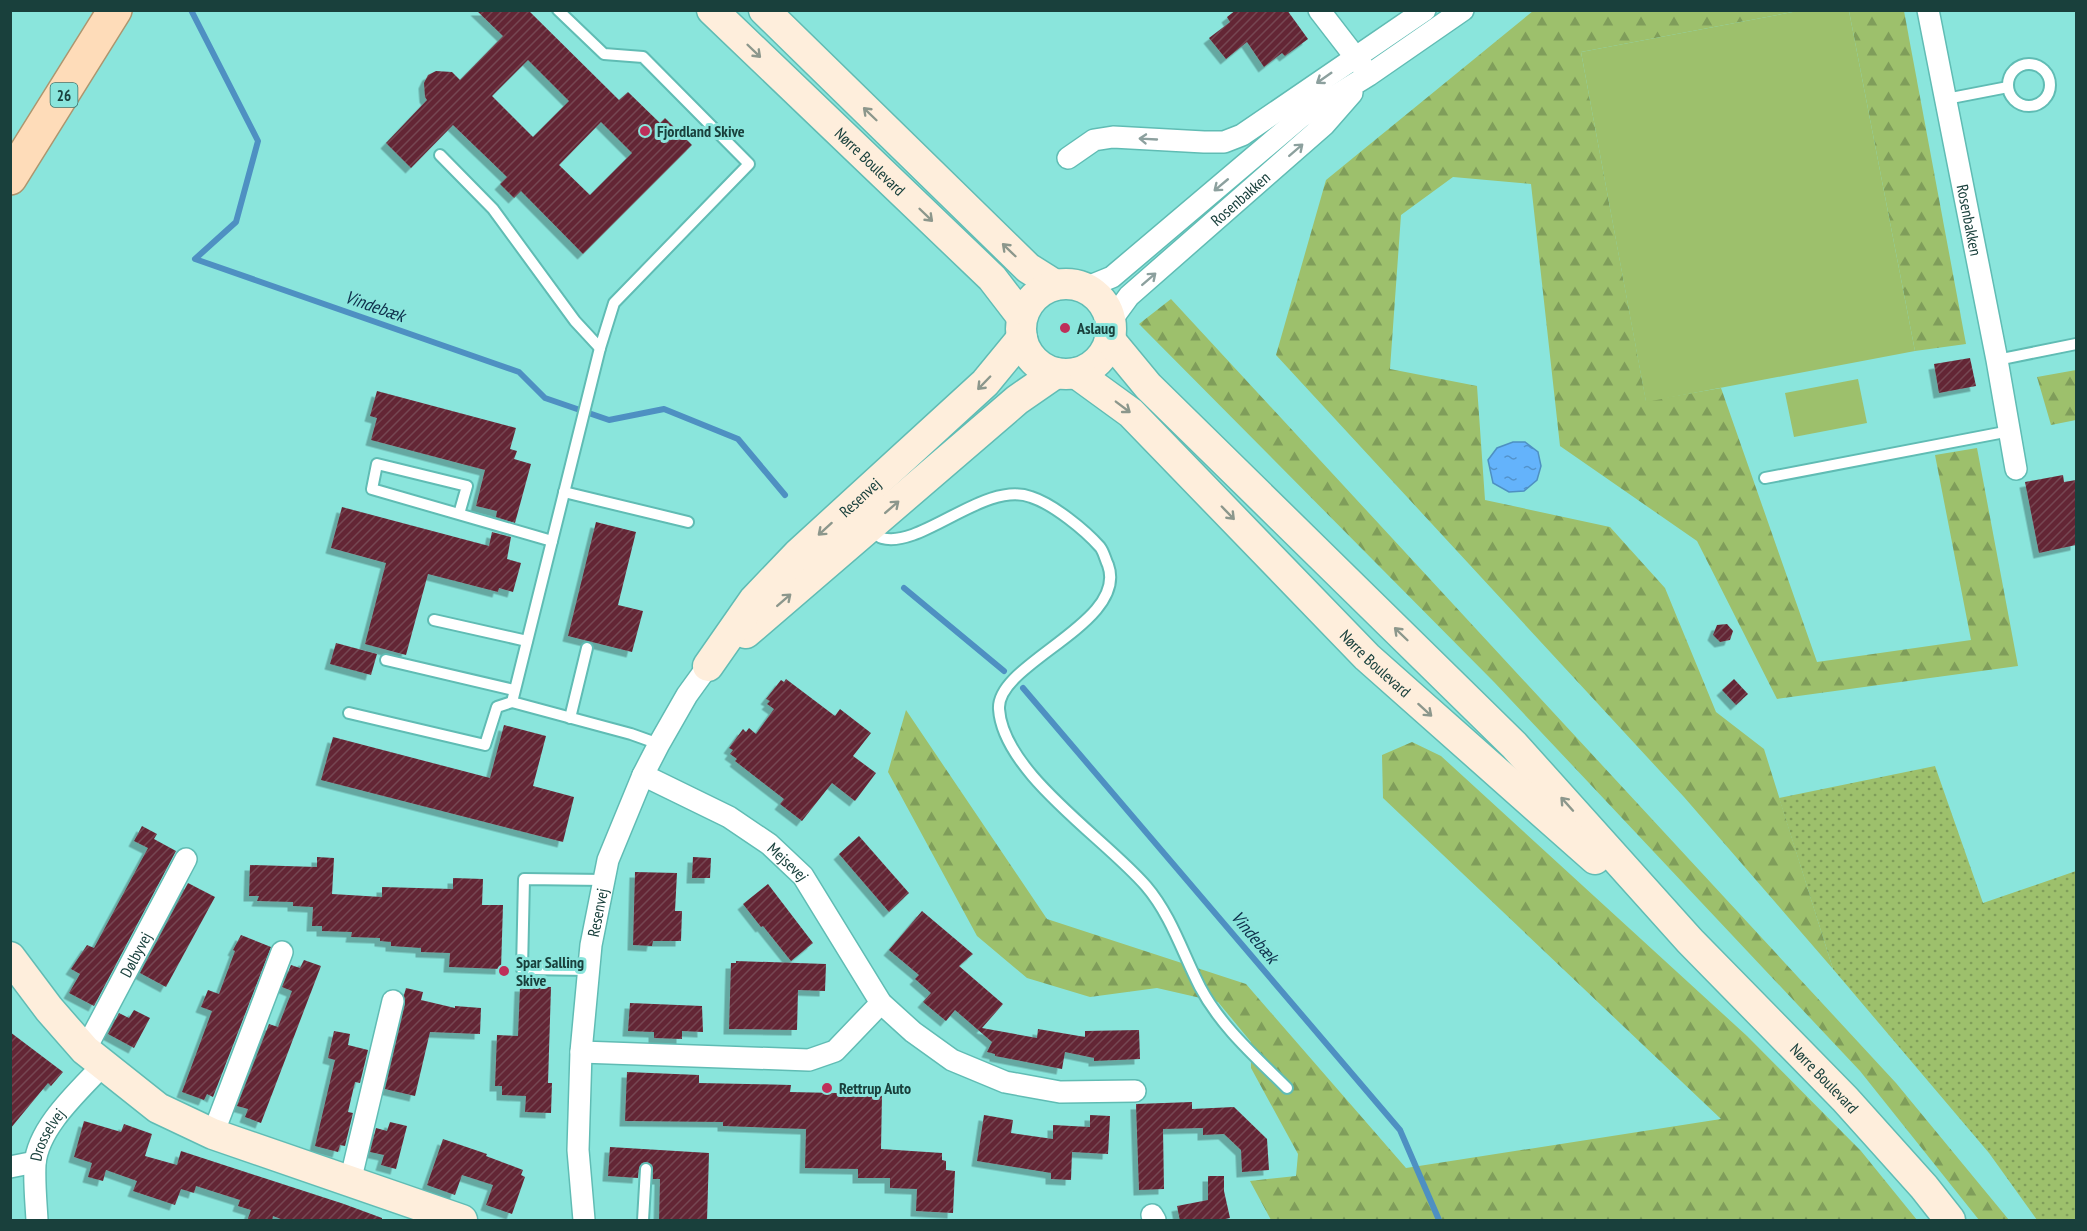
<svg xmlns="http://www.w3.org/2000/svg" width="2087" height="1231" viewBox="0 0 2087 1231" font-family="'PT Sans Narrow',sans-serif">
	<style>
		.grass { fill: url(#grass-dots) }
		.forest { fill: url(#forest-firs) }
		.green { fill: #9dc06c }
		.water { fill: url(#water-ripples); stroke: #4e90c2; stroke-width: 1.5 }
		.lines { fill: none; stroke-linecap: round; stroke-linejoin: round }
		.stream { stroke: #4e90c2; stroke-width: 6 }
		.building { fill: url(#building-hatch); fill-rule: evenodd; filter: url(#shadow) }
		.lane-casing { stroke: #60bcb4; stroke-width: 14 }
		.street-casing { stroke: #60bcb4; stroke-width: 24 }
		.secondary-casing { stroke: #60bcb4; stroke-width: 33 }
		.primary-casing { stroke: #ad966f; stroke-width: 36 }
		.lane { stroke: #fff; stroke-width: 10 }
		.street { stroke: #fff; stroke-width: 21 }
		.secondary { stroke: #feeedc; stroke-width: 30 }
		.primary { stroke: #fedcb9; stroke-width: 33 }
		.oneway { stroke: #8c978c }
		.oneway2 { stroke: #8ca09e }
		.poi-dot { fill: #be2f5a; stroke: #8ae5dc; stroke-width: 2 }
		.labels { text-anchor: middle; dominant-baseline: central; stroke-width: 6; stroke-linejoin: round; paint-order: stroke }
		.shield { fill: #8ae5dc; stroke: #3b726c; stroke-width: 1.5 }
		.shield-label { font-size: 15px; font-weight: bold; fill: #19403c }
		.poi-label { font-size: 16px; font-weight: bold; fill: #19403c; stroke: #8ae5dc; text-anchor: start }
		.street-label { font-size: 16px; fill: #19403c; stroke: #8ae5dc }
		.water-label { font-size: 18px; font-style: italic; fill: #0e2f4b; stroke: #8ae5dc }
	</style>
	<defs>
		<pattern id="grass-dots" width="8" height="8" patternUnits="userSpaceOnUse" patternTransform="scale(1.5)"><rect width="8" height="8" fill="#9dc06c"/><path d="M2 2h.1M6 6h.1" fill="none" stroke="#7f9d5a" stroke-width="1.8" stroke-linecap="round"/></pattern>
		<pattern id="forest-firs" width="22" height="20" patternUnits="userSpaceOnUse" patternTransform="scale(1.5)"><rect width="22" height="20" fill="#9dc06c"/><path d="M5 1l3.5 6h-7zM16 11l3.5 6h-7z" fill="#7f9d5a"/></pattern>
		<pattern id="water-ripples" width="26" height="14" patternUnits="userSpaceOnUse" patternTransform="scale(1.5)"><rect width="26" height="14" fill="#64b3fb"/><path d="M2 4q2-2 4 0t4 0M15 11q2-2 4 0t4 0" fill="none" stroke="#5293cc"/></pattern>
		<pattern id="building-hatch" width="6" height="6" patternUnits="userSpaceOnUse" patternTransform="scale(1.5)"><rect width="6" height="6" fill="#642735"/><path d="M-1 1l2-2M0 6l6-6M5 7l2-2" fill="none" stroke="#754752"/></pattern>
		<filter id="shadow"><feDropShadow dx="-5.5" dy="5.5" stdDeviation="0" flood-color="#0004"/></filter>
	</defs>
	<rect width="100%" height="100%" fill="#8ae5dc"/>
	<path class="grass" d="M1935,766L1983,903L2076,871V1220H2037L1989,1153L1833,969L1779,798Z"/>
	<g class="forest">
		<path d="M1533,11H1798L1581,52L1646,401L1721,388L1817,662L1971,640L1935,455L1977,448L2018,666L1777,699L1697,541L1560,446L1531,184L1453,177L1401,215L1390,369L1477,386L1485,500L1610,527L1665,588L1716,712L1764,749L1833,969L1684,797L1276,355L1326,180Z"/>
		<path d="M1849,11H1904L1966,344L1915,351Z"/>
		<path d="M1171,299L1896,1083L2009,1220H1979L1860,1071L1494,682L1139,324Z"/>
		<path d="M2076,370V420L2051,425L2037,377Z"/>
		<path d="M906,710L1047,919L1246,984L1406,1168L1721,1119L1383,798L1382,755L1412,742L1441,756L1747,1036L1861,1151L1917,1220H1271L1250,1181L1296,1176L1298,1154L1251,1068V1042L1218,1002L1157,988L1090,997L1027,978L977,936L888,772Z"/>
	</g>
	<g class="green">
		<path d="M1798,11H1849L1915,351L1646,402L1581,52Z"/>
		<path d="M1858,379L1867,423L1794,437L1785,393Z"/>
	</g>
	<path class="water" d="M1513,442H1525L1538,452L1541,466L1537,480L1524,491L1509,492L1493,483L1488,460L1497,448Z"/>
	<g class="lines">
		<g class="stream">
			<path d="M191,10L258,141L236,222L195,259L519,372L545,398L609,420L664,409L738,439L785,495"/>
			<path d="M904,588L1004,671"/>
			<path d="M1023,688L1400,1130L1439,1220"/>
		</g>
	</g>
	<g class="building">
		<path d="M476,10H528L619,100L628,92L660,123L665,118L692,145L583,254L521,191L514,198L500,184L507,177L453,125L411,168L386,143L427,100L425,97L424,83L428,75L436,71L452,72L460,80L503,36ZM528,60L569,101L533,137L492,96ZM601,122L632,153L590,195L559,165Z"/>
		<path d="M1236,10H1287L1308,39L1285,56L1282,53L1264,67L1247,42L1226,59L1209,38L1230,22L1227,17Z"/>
		<path d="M1970,358L1976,386L1939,393L1934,364Z"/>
		<path d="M377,391L516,428L510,449L517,451L514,459L531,464L515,523L496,517L497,511L476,506L485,470L371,440L377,418L370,416Z"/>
		<path d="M2063,475L2064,482L2076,480V545L2039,553L2025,482Z"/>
		<path d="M342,507L489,546L492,532L511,537L507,559L521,563L513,592L499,588L498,592L428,574L406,655L365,644L386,563L331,548Z"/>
		<path d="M596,522L636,532L618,605L643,611L632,652L568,636Z"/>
		<path d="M1727,624L1733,631L1730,640L1720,642L1713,635L1717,625Z"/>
		<path d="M336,643L377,654L371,675L330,664Z"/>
		<path d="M786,679L835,716L840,709L871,733L853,756L876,773L855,801L832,783L802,821L780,804L784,799L735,761L737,759L730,754L733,750L729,748L743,729L746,732L749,728L756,734L774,709L767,704L770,701L766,699L781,680L784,682Z"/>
		<path d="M1734,679L1748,694L1736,705L1722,690Z"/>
		<path d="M504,725L546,736L533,786L574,797L563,842L321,780L333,737L490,778Z"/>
		<path d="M142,826L157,834L154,839L176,851L94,1006L69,993L80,974L71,969L87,945L94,948L148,848L134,841Z"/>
		<path d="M859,836L909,893L889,912L839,854Z"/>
		<path d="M317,857L334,858L332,894L382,897V887L453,889V878L483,879L482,905H503L501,969L449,967L450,953L421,952V948L391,946V942L380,941V938L351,937L352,932L322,931V926H312L313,907L293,906V902L257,901L259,896H249L250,865L317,867Z"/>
		<path d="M693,857L711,858L710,878H692Z"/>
		<path d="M635,872L677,873L675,911H682L681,941H653L652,946L633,945Z"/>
		<path d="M188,883L215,897L166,987L140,973Z"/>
		<path d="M768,884L813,943L791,961L763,926L761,927L743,904Z"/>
		<path d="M922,911L973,954L959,966L1003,1004L982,1028L1037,1038L1038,1029L1085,1037V1031L1139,1030L1140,1059L1094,1061V1058L1065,1052L1062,1069L995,1056V1054L987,1052L992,1042L955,1010L946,1021L923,1002L931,993L915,979L919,975L889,950Z"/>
		<path d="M241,935L271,947L213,1097L207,1094L204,1100L182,1092L212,1011L201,1007L208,990L219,994L235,951L233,950Z"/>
		<path d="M304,960L321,966L261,1123L245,1117L248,1109L237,1106L269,1024L278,1027L292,991L282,987L291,965L300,968Z"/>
		<path d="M736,961L826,964L825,991L798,990L797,1030L729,1029L731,963H736Z"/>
		<path d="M520,986L551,987L548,1083H552L551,1113L525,1112L526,1096L502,1095V1086H495L497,1035L518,1036Z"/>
		<path d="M406,988L423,992L421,1000L455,1008V1006L481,1008L480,1034L430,1032L415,1096L385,1089L405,1004L404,995Z"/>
		<path d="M630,1003L702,1006L703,1032L682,1031V1039L654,1038V1032L628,1031Z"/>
		<path d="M134,1010L150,1018L134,1048L108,1034L119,1013L129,1018Z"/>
		<path d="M334,1031L350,1034L348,1045L368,1050L360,1083L355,1082L348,1112L353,1113L345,1146L340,1145L338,1152L315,1146L335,1060L328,1058Z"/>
		<path d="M10,1032L63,1072L51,1086L48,1083L10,1129Z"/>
		<path d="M627,1072L699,1075V1083L791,1085L790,1092L882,1094L881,1149L942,1153V1160L946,1161V1170L955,1171L953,1213L916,1211L917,1189L890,1188V1178H858V1169L805,1168L806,1129L723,1126V1122L625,1121Z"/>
		<path d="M1192,1102V1109L1234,1107L1267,1139L1269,1170L1242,1172L1241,1150L1224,1134L1203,1135V1128L1163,1129L1164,1189L1139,1190L1136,1104Z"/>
		<path d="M984,1115L1013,1120L1011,1133L1053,1139V1125L1090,1127V1115L1110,1116L1108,1154L1072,1152L1071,1180L1051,1179V1173L977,1161Z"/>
		<path d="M84,1121L121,1132L124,1124L152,1134L145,1156L177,1165L181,1151L344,1204L382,1218V1221H286L273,1216L272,1221H247L251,1210L238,1206L240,1200L196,1186L194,1193L181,1189L175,1205L133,1191L137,1181L106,1170L103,1181L88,1177L92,1163L74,1157Z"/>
		<path d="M390,1122L407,1126L396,1169L381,1165L384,1155L370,1152L376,1128L387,1131Z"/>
		<path d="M443,1139L487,1154L486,1156L523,1170L521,1175L525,1177L512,1214L486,1205L493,1185L462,1175L455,1195L427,1185Z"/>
		<path d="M610,1147L709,1153L707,1221H659L660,1179H653L652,1165L647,1162L642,1163L639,1168L638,1178L608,1176Z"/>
		<path d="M1208,1176H1224V1191L1230,1218L1216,1221H1180L1177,1206L1208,1200Z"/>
	</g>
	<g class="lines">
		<defs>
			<g id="lane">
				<path d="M558,10L604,54L643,57L749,164L614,303L600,348L512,702L631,734L659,744"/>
				<circle cx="2029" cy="85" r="21"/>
				<path d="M1946,99L2008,87"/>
				<path d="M440,155L493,209L575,321L600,348"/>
				<path d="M1997,360L2076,344"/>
				<path d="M1765,478L2010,431"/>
				<path d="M564,492L688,522"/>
				<path d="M459,514L467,486L377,464L372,489L552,541"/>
				<path d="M871,529C875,533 878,537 882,538C921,549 985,480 1031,497C1053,504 1085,530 1100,547C1104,552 1105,559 1108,565C1129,623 996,663 999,709C1003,773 1106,839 1146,886C1171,915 1183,954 1200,987C1221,1027 1256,1057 1287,1088"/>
				<path d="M434,620L527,641"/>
				<path d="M386,660L514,690"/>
				<path d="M349,713L485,745L497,707L512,702"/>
				<path d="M570,718L587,648"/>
				<path d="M589,970L522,969L524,879L604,880"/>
				<path d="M643,1220L646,1169"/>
			</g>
			<g id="street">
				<path d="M1319,10L1363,67"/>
				<path id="s1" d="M1928,10L1997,360L2016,469"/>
				<path d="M1068,158L1094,140L1113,137L1204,142H1224L1242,135L1425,10"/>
				<path d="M1085,288L1112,277L1301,117L1369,75L1463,10"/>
				<path id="s2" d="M1110,322L1129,296L1324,125L1352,93"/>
				<path id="s3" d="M643,775L729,817L769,844L803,876L881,1003L913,1032L952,1060L1005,1082L1060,1092L1135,1091"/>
				<path id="s4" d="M85,1050L186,859"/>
				<path d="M581,1052L809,1060L835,1051L881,1003"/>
				<path d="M213,1134L282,952"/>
				<path d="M10,1167L35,1162"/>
				<path d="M350,1182L393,1001"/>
				<path d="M1152,1215L1155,1220"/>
				<path id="s5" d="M37,1220C36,1202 34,1183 35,1164C38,1127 79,1091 103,1065"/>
				<path id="s6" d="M584,1220L578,1150L581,1052L591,945L608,860L643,775L659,744L687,695L708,666"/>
			</g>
			<g id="secondary">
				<path id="s7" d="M712,10L992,278L1022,317"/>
				<path d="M764,10L1028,268L1055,285"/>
				<circle cx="1066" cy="329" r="45"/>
				<path id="s8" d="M1110,340L1148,386L1514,745L1690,941L1845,1099L1924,1187L1950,1220"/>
				<path id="s9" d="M1076,373L1131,413L1367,657L1595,859"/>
				<path d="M746,633L1017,400L1056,373"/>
				<path id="s10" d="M708,666L754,600L798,554L985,383L1022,338"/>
				<path d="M10,957L49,1009L85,1050L158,1108L213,1134L462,1220"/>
			</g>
			<path id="primary" d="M10,178L115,10"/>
		</defs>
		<use href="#lane" class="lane-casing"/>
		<use href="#street" class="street-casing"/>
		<use href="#secondary" class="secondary-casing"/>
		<use href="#primary" class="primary-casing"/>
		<use href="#lane" class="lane"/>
		<use href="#street" class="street"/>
		<use href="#secondary" class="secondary"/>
		<use href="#primary" class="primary"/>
	</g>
	<defs><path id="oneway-shaft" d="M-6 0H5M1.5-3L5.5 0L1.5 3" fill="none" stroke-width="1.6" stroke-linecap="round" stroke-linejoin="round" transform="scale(1.5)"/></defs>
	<g class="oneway">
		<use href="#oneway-shaft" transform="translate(754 51) rotate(44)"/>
		<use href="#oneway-shaft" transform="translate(870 114) rotate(-136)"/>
		<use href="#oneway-shaft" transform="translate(926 215) rotate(44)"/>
		<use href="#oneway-shaft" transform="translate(1009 250) rotate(-136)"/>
		<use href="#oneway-shaft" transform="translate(984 383) rotate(134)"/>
		<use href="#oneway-shaft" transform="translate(1123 407) rotate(37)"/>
		<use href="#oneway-shaft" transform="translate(892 507) rotate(-41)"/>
		<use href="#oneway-shaft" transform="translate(1228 513) rotate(46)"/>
		<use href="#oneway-shaft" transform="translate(825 529) rotate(138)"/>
		<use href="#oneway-shaft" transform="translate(784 600) rotate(-41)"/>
		<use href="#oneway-shaft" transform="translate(1401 634) rotate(-136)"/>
		<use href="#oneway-shaft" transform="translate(1425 710) rotate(42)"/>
		<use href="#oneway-shaft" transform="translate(1567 804) rotate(-132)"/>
	</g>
	<g class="oneway2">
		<use href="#oneway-shaft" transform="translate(1324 78) rotate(145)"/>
		<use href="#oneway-shaft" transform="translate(1148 139) rotate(-177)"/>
		<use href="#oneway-shaft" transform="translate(1296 150) rotate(-41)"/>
		<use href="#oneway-shaft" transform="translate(1221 185) rotate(140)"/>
		<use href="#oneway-shaft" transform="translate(1149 279) rotate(-41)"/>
	</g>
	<g class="poi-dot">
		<circle cx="645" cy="131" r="6"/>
		<circle cx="1065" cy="328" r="6"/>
		<circle cx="504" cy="971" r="6"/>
		<circle cx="827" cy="1088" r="6"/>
	</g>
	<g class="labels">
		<rect class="shield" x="50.5" y="83" width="27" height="24" rx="4.5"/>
		<g class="shield-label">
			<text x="64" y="95">26</text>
		</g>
		<g class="poi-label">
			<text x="657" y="131">Fjordland Skive</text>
			<text x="1077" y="328">Aslaug</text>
			<text x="516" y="962">Spar Salling<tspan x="516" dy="18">Skive</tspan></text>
			<text x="839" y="1088">Rettrup Auto</text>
		</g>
		<g class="street-label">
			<text stroke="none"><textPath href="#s7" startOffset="219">Nørre Boulevard</textPath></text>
			<text stroke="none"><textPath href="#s2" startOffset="180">Rosenbakken</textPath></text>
			<text stroke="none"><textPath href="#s1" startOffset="214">Rosenbakken</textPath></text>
			<text stroke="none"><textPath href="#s10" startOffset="228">Resenvej</textPath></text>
			<text stroke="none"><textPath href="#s9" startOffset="418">Nørre Boulevard</textPath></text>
			<text stroke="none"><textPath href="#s3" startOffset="170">Mejsevej</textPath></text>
			<text stroke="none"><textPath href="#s6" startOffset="309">Resenvej</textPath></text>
			<text stroke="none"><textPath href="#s4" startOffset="108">Dølbyvej</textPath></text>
			<text stroke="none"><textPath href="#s8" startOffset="1028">Nørre Boulevard</textPath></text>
			<text stroke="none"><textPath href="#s5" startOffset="88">Drosselvej</textPath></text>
		</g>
		<g class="water-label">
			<text transform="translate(375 306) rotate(19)">Vindebæk</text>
			<text transform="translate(1255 937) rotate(50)">Vindebæk</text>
		</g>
	</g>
	<rect width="2087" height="1231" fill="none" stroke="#19403c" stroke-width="24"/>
</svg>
